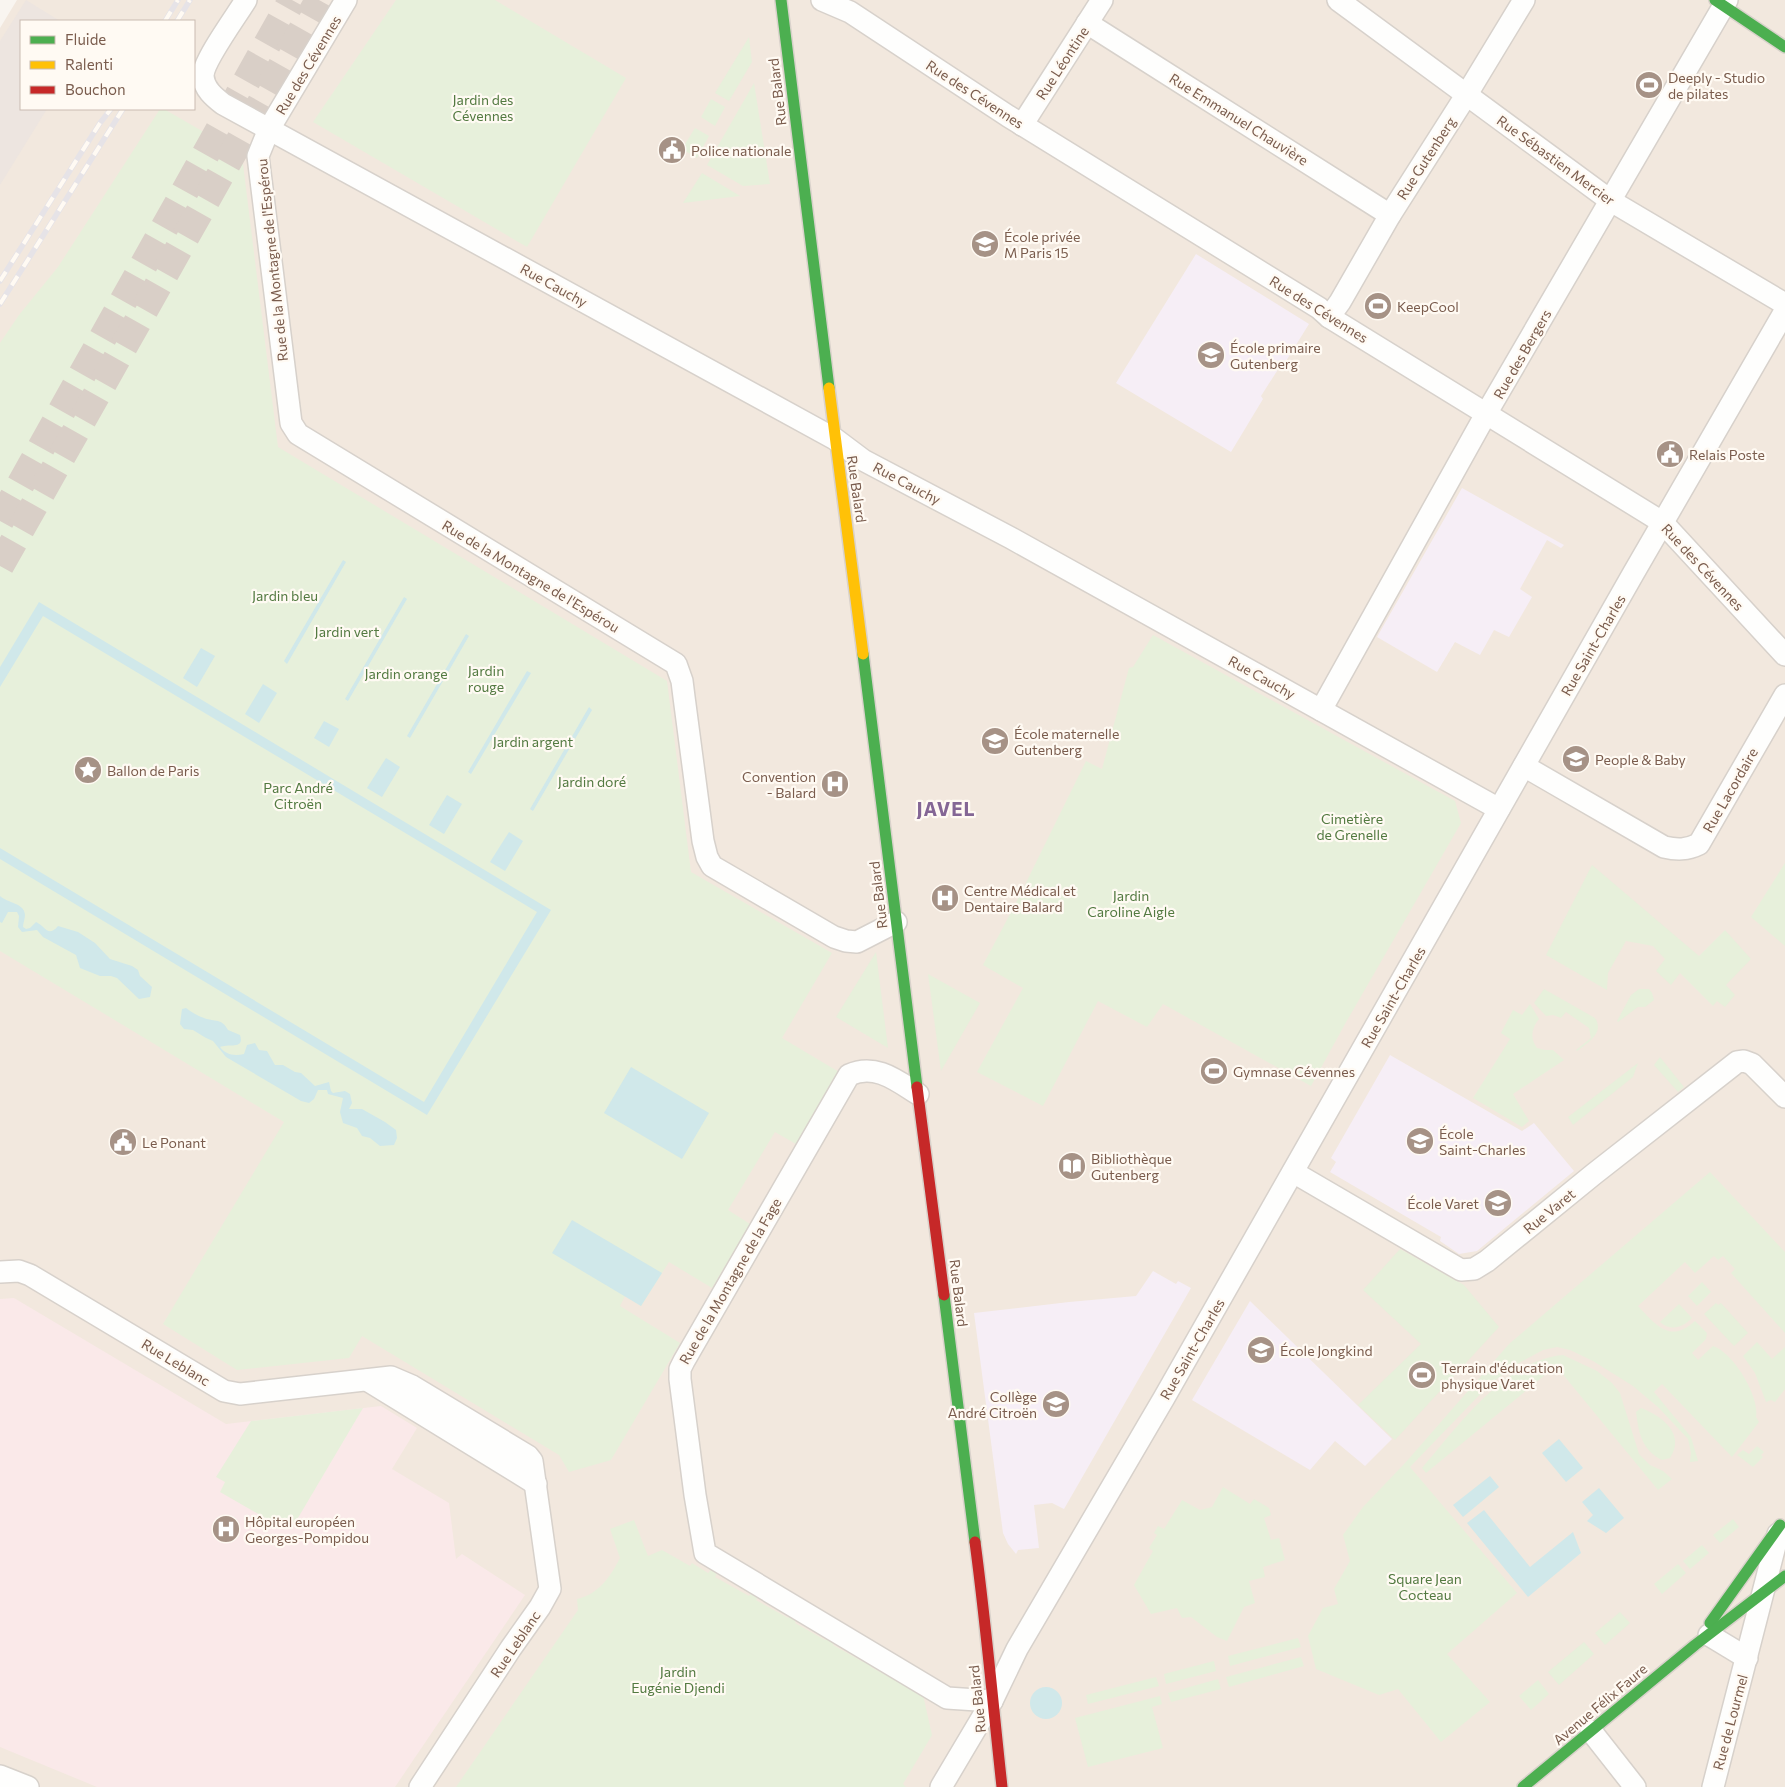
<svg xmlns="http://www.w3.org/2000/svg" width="1785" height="1787" viewBox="0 0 1785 1787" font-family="Commissioner,sans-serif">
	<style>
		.residential { fill: #f2e8de; fill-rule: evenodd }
		.industrial { fill: #ede5e0 }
		.education { fill: #f6eef6 }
		.medical { fill: #fae9e9 }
		.green { fill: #e7f0db }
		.water { fill: #d0e8ea }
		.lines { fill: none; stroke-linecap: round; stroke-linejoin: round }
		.primary-tunnel { stroke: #d9cfc7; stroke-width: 28; stroke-dasharray: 28 14; stroke-linecap: butt }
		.street-casing { stroke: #d7d1cb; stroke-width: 24 }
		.fast-casing { stroke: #d9d2cb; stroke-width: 14 }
		.slow-casing { stroke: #d9d2cb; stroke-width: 14 }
		.jam-casing { stroke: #d9d2cb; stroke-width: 14 }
		.street { stroke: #fefefd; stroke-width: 21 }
		.fast { stroke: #4caf50; stroke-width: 11 }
		.slow { stroke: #ffc107; stroke-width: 11 }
		.jam { stroke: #c62828; stroke-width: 11 }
		.rail-casing { stroke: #e6e3e7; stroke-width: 5.5 }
		.rail { stroke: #fffaf3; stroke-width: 4; stroke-dasharray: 11; stroke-linecap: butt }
		.labels { text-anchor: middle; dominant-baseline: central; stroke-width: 4.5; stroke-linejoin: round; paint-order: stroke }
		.street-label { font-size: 14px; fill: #7a5c4d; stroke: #fffaf3 }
		.poi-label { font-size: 14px; fill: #7a5c4d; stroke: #fffaf3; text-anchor: start }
		.park-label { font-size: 14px; fill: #537a41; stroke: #fffaf3 }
		.district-label { font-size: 19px; font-weight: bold; letter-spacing: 1px; fill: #846695; stroke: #fffaf3 }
	</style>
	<rect width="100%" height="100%" fill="#f9f5f0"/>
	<path class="residential" d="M17,0H1785V1787H0V28ZM21,21H194V109H21Z"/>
	<path class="industrial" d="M26,0L60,21H21V109H47L0,185V41Z"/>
	<g class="education">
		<path d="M1196,254L1309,324L1286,361L1284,360L1261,396L1263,399L1231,452L1116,383Z"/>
		<path d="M1462,488L1564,545L1561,548L1547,540L1520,589L1532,597L1509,637L1494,630L1480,655L1455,642L1437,672L1377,637Z"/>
		<path d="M1390,1055L1522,1131L1534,1123L1574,1171L1477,1251L1459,1254L1440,1241L1441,1237L1429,1230L1330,1172L1336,1162L1331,1158Z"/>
		<path d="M1153,1271L1176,1284L1178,1281L1191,1288L1064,1509L1052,1503L1034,1505L1039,1548L1018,1550L1016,1554L1008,1544L1003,1533L974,1313L1069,1302L1136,1296Z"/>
		<path d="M1250,1301L1392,1439L1365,1466L1335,1441L1310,1470L1192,1400Z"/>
	</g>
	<path class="medical" d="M14,1298L226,1424L381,1406L417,1428L392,1469L449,1503L456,1559L462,1554L525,1595L395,1787H97L0,1747V1299Z"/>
	<g class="green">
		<path d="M396,0H495L626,78L527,247L313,122Z"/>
		<path d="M749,37L752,62L729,101L715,93Z"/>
		<path d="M754,83L770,184L743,186L707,165Z"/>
		<path d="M711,99L725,107L715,126L701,117Z"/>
		<path d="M160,109H164L233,149L241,148L278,447L667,681L691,872L832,953L782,1038L839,1072L796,1144L775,1132L728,1210L750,1224L712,1288L669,1262L641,1306L625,1296L620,1306L680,1343L611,1460L569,1472L559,1455L362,1336L349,1358L237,1370L163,1324L284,1122L0,951V343L19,315L58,267Z"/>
		<path d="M695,128L709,136L697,158L682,149Z"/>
		<path d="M702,173L740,196L683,203Z"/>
		<path d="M1153,635L1455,801L1461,823L1345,1024L1311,1086L1163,1004L1147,1027L1098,1001L1043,1106L977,1072L1023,988L983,965L1019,897L1086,761L1102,769L1129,668L1133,667Z"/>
		<path d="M1785,863V946L1751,917Z"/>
		<path d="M1592,865L1699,956L1725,930L1751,959L1726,985L1735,995L1725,1007L1717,1001L1713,1006L1680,973L1671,985L1656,971L1665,959L1653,946L1626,941L1608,973L1607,990L1546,955Z"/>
		<path d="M876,952L888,1048L836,1017Z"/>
		<path d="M928,974L980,1003L941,1071Z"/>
		<path d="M1544,989L1595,1018C1605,1033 1587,1043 1577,1051L1576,1050L1591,1038L1589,1028L1566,1012L1561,1018L1553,1015L1546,1016L1534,1003Z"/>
		<path d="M1639,989H1649L1652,993L1654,1000L1645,1007H1638L1618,1022L1617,1021L1631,995Z"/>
		<path d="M1530,1004L1539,1019C1531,1029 1530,1038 1537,1048L1545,1050H1553L1564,1060L1513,1094L1529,1121L1522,1127L1473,1098L1510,1039L1501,1033L1513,1010L1522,1015Z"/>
		<path d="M1660,1057L1684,1087L1678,1092L1654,1065Z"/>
		<path d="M1638,1063L1633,1077L1573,1125L1568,1117Z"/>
		<path d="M1710,1172L1785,1252V1333L1731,1273L1735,1269L1723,1256L1718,1260L1714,1256L1695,1273L1685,1262L1638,1306C1656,1325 1670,1344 1695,1321L1707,1333L1706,1339L1692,1353L1698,1360L1713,1346C1733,1352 1760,1397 1756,1417L1759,1422L1732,1457L1662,1384L1654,1392L1691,1437L1698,1461L1690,1462L1691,1453L1688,1439L1659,1408L1633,1386L1593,1361L1570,1350L1557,1347L1543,1350L1517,1364L1490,1384L1410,1467L1517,1593L1447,1654L1490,1702L1441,1742L1398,1689L1379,1695L1316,1669L1308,1636L1323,1608L1338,1604L1334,1589L1350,1561L1343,1535L1363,1507L1406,1462L1509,1344Z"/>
		<path d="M1400,1249L1464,1285L1499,1327L1395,1440L1358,1405L1421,1344L1363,1290Z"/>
		<path d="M1702,1282L1711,1292L1697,1306L1688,1296Z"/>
		<path d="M1716,1303L1718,1305L1721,1303L1748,1333L1734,1346L1704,1314Z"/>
		<path d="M1679,1304L1692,1318C1683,1327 1671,1332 1660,1322Z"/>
		<path d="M1757,1342L1772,1359L1785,1347V1389L1775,1402L1771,1400L1766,1402L1755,1373L1743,1356Z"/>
		<path d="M1563,1355L1597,1371L1612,1383L1620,1393L1639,1454L1650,1465L1663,1471L1672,1479L1658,1490L1556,1366L1426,1473L1422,1468C1457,1427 1505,1360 1563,1355Z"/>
		<path d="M363,1408L295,1523L286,1518L281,1527L220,1492L225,1482L216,1477L251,1421Z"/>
		<path d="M1641,1408C1662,1416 1686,1434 1670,1458L1662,1460C1641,1449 1639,1433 1636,1412Z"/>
		<path d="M1757,1446L1764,1452L1761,1455L1763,1457L1753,1467L1737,1455L1743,1450L1749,1454Z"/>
		<path d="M1223,1487L1250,1504L1254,1499L1269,1508L1271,1515L1264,1518L1271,1540L1279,1538L1285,1560L1263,1567L1265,1577L1249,1581L1255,1603L1244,1607L1227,1641L1217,1637L1191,1617L1182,1618L1177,1608L1151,1614L1134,1585L1153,1551L1149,1548L1157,1535L1154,1533L1158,1526L1164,1529L1182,1500L1200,1510L1212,1507Z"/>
		<path d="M1733,1519L1739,1527L1720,1543L1713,1535Z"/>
		<path d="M634,1520L648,1556L662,1550L690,1566L692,1563L708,1573L711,1570L717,1574L715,1577L749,1596L751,1593L758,1597L756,1600L788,1618L790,1615L797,1619L795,1623L825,1640L827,1638L835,1642L833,1645L863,1662L865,1659L873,1663L871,1667L923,1695L932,1735L903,1784L906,1787H456L578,1610L577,1599C599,1594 610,1577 620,1558L610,1529Z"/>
		<path d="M1702,1545L1709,1553L1690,1569L1683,1561Z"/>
		<path d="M1678,1564L1686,1573L1662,1594L1654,1584Z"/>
		<path d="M1620,1612L1630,1623L1605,1645L1595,1633Z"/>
		<path d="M1298,1638L1301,1647L1230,1666L1228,1656Z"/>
		<path d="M1584,1642L1594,1654L1559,1685L1548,1672Z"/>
		<path d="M1301,1657L1304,1666L1229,1687L1226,1677Z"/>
		<path d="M1214,1661L1216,1671L1166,1684L1164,1674Z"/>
		<path d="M1156,1677L1159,1686L1088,1704L1086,1695Z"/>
		<path d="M1218,1679L1221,1689L1171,1702L1168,1693Z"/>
		<path d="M1538,1680L1549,1694L1531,1710L1519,1696Z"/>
		<path d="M1160,1696L1162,1704L1152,1707L1163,1748L1088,1767L1075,1718Z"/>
	</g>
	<g class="water">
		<path d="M343,560L346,562L287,664L284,661Z"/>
		<path d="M404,597L407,599L348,701L345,699Z"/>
		<path d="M39,602L551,910L427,1115L0,859V848L424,1102L537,912L43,616L0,687V667Z"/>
		<path d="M466,634L469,636L410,738L407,736Z"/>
		<path d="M201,648L215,656L197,687L183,678Z"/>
		<path d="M527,671L531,673L471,774L468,772Z"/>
		<path d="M263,684L277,693L259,723L245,714Z"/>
		<path d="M589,707L592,710L533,811L530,809Z"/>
		<path d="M324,721L339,729L329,747L314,738Z"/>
		<path d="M386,758L400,767L382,797L367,788Z"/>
		<path d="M447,795L462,804L444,834L429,825Z"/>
		<path d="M509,832L523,841L505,871L490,862Z"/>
		<path d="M0,896C7,903 25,903 25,915C25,919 23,923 23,927L26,929L30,928L36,922C45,926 48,938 58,926L78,932L95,943L110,959L132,966L138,970L140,976L152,987L150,997L139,999L117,978L111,976H100L80,968L76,955L43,937L37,930L22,932L18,927L19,916L17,912H8L2,923L0,922Z"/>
		<path d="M186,1008C191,1012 198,1016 204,1018C215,1022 222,1018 228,1030L240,1035C245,1050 228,1043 220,1047C226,1055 234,1056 244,1054L247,1045L255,1043L259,1050L267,1051L275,1065H283L295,1072L301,1073L315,1086L329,1082L331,1091L333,1093L345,1091L350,1094L352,1103L349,1109H362L385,1122L396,1130L397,1138L394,1145L380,1146L370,1138L362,1136L357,1128L343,1123L340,1112L343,1098L328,1094L327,1090H318L314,1099L309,1103L301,1101L226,1057L213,1041L206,1038L193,1030L184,1029L180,1024L182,1009Z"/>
		<path d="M631,1067L709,1113L682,1159L604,1113Z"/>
		<path d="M572,1220L662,1273L641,1306L552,1253Z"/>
		<path d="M1559,1439L1583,1468L1566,1482L1542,1453Z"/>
		<path d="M1490,1476L1499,1487L1463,1517L1453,1505Z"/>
		<path d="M1599,1488L1624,1518L1606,1533L1587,1521L1593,1515L1582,1502Z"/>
		<path d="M1484,1510L1530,1567L1573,1532L1581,1553L1528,1597L1467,1523Z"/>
		<circle cx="1046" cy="1703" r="16"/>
	</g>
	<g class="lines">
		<g class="primary-tunnel">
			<path d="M0,521L292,0"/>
			<path d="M0,566L319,0"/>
		</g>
		<defs>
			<g id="street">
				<path d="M246,0C237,15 203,61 203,76C204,89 214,97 223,104L835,439L863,460L1011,538L1499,809"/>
				<path d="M346,0L269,129L258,156L291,423L298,434L676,664L682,681L684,697L703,841L707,857L712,866L834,937L846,941L857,942L896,922"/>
				<path d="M822,0L850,12L1008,116L1319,308L1329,317L1662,522L1785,655"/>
				<path d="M1338,0L1611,201L1785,304"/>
				<path d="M1087,23L1390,215"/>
				<path d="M1022,125L1102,0"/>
				<path d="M1329,317L1340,302L1390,215L1467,94L1524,0"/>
				<path d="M1321,710L1486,414L1727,0"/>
				<path d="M1524,766L1664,847C1677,850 1687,850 1699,844L1785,695"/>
				<path d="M918,1094C896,1080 875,1063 849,1075L684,1361L680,1369V1379L695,1495L705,1553L947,1698L992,1701"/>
				<path d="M1293,1172L1461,1270L1474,1269L1487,1261L1594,1174L1737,1062L1744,1061L1752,1064L1785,1097"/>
				<path d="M0,1272L19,1271L30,1275L224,1391L240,1394L391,1377L412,1386L528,1456L532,1461L550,1589L540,1607L511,1648L420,1787"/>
				<path d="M367,1380L536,1484"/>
				<path d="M1709,1635L1747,1658"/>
				<path d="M1591,1731L1635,1787"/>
				<path d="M0,1776L28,1787"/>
				<path d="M941,1787L992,1701L1017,1649L1164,1398L1633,574L1785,311"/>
				<path d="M1713,1787L1778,1534"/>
			</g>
			<g id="fast">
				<path d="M781,0L829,388"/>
				<path d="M1715,0L1785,47"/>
				<path d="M863,654L917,1087"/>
				<path d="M944,1295L975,1542"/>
				<path d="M1710,1623L1780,1525"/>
				<path d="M1523,1787L1695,1645L1785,1576"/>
			</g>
			<path id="slow" d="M829,388L863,654"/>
			<g id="jam">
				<path d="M917,1087L944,1295"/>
				<path d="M975,1542C986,1624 993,1705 1002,1787"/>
			</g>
		</defs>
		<use href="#street" class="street-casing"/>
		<use href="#fast" class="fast-casing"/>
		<use href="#slow" class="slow-casing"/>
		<use href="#jam" class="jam-casing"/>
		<use href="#street" class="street"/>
		<use href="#fast" class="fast"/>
		<use href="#slow" class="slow"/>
		<use href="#jam" class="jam"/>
		<defs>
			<g id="rail">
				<path d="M165,21L178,0"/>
				<path d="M177,21L190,0"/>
				<path d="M0,281L100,123L111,109"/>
				<path d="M0,304L123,109"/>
			</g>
		</defs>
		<use href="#rail" class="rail-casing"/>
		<use href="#rail" class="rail"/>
	</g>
	<defs>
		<symbol id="stadium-disc" viewBox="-11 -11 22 22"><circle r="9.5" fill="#a69286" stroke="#fffaf3"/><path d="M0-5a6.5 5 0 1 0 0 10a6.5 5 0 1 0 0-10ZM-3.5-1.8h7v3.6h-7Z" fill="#fff"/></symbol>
		<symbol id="civic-disc" viewBox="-11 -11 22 22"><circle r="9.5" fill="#a69286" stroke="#fffaf3"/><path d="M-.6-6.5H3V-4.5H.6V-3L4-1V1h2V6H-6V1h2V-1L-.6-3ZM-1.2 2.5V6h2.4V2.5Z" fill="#fff"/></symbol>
		<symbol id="school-disc" viewBox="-11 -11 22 22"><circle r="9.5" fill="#a69286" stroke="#fffaf3"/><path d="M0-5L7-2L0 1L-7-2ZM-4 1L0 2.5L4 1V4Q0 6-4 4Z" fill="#fff"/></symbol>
		<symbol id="sight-disc" viewBox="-11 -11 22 22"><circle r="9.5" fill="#a69286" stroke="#fffaf3"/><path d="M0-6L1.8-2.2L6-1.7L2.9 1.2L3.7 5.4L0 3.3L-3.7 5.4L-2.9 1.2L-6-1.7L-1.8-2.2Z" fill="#fff"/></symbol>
		<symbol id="hospital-disc" viewBox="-11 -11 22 22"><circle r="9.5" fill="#a69286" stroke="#fffaf3"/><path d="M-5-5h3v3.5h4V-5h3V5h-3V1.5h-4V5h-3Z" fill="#fff"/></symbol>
		<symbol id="library-disc" viewBox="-11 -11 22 22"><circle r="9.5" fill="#a69286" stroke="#fffaf3"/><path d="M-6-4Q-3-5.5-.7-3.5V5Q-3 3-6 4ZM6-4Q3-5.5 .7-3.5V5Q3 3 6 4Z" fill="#fff"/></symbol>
	</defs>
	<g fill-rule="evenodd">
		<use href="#stadium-disc" x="1633" y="69" width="32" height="32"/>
		<use href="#civic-disc" x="656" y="134" width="32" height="32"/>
		<use href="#school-disc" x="969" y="228" width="32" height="32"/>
		<use href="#stadium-disc" x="1362" y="290" width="32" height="32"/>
		<use href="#school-disc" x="1195" y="339" width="32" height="32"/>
		<use href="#civic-disc" x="1654" y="438" width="32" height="32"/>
		<use href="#school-disc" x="979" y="725" width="32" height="32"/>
		<use href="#school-disc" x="1560" y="743" width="32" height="32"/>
		<use href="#sight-disc" x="72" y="754" width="32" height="32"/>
		<use href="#hospital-disc" x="819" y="768" width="32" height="32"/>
		<use href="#hospital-disc" x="929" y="882" width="32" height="32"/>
		<use href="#stadium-disc" x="1198" y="1055" width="32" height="32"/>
		<use href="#school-disc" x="1404" y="1125" width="32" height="32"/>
		<use href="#civic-disc" x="107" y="1126" width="32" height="32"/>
		<use href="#library-disc" x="1056" y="1150" width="32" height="32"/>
		<use href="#school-disc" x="1482" y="1187" width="32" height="32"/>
		<use href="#school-disc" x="1245" y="1334" width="32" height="32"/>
		<use href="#stadium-disc" x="1406" y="1359" width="32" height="32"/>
		<use href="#school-disc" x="1040" y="1388" width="32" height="32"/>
		<use href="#hospital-disc" x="210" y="1513" width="32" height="32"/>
	</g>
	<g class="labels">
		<g class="street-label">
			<text transform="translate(1062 63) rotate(-57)">Rue Léontine</text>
			<text transform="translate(308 65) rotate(-59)">Rue des Cévennes</text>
			<text transform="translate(777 92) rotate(-97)">Rue Balard</text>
			<text transform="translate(975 94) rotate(33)">Rue des Cévennes</text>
			<text transform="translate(1239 119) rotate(32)">Rue Emmanuel Chauvière</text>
			<text transform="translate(1426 158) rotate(-57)">Rue Gutenberg</text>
			<text transform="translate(1556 160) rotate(36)">Rue Sébastien Mercier</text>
			<text transform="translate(272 260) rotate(-96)">Rue de la Montagne de l'Espérou</text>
			<text transform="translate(554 285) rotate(29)">Rue Cauchy</text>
			<text transform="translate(1319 309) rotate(32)">Rue des Cévennes</text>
			<text transform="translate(1522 354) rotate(-60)">Rue des Bergers</text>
			<text transform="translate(907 483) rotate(28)">Rue Cauchy</text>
			<text transform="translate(857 489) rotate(82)">Rue Balard</text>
			<text transform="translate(1703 567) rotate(47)">Rue des Cévennes</text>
			<text transform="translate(531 576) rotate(31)">Rue de la Montagne de l'Espérou</text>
			<text transform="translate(1593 645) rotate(-60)">Rue Saint-Charles</text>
			<text transform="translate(1262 677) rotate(29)">Rue Cauchy</text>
			<text transform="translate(1730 790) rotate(-60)">Rue Lacordaire</text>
			<text transform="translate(878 895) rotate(-97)">Rue Balard</text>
			<text transform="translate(1393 997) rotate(-60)">Rue Saint-Charles</text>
			<text transform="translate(1549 1211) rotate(-39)">Rue Varet</text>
			<text transform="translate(730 1281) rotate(-60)">Rue de la Montagne de la Fage</text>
			<text transform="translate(959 1293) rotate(83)">Rue Balard</text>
			<text transform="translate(1192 1349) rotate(-60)">Rue Saint-Charles</text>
			<text transform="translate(176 1362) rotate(31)">Rue Leblanc</text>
			<text transform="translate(515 1644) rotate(-56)">Rue Leblanc</text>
			<text transform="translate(977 1699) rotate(-96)">Rue Balard</text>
			<text transform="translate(1600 1704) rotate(-40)">Avenue Félix Faure</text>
			<text transform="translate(1730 1722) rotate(-75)">Rue de Lourmel</text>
		</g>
		<g class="poi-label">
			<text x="1668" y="77">Deeply - Studio<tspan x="1668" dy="16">de pilates</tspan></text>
			<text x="691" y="150">Police nationale</text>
			<text x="1004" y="236">École privée<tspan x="1004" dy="16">M Paris 15</tspan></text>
			<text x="1397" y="306">KeepCool</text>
			<text x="1230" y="347">École primaire<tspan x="1230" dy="16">Gutenberg</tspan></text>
			<text x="1689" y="454">Relais Poste</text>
			<text x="1014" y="733">École maternelle<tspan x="1014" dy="16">Gutenberg</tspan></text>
			<text x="1595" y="759">People &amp; Baby</text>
			<text x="107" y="770">Ballon de Paris</text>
			<text x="816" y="776" text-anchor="end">Convention<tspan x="816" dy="16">- Balard</tspan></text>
			<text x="964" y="890">Centre Médical et<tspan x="964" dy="16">Dentaire Balard</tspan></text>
			<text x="1233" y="1071">Gymnase Cévennes</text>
			<text x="1439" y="1133">École<tspan x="1439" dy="16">Saint-Charles</tspan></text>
			<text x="142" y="1142">Le Ponant</text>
			<text x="1091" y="1158">Bibliothèque<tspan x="1091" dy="16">Gutenberg</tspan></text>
			<text x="1479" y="1203" text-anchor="end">École Varet</text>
			<text x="1280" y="1350">École Jongkind</text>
			<text x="1441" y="1367">Terrain d'éducation<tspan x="1441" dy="16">physique Varet</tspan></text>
			<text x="1037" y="1396" text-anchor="end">Collège<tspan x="1037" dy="16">André Citroën</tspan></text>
			<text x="245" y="1521">Hôpital européen<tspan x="245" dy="16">Georges-Pompidou</tspan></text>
		</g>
		<g class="park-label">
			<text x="483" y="99">Jardin des<tspan x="483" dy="16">Cévennes</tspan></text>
			<text x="285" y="595">Jardin bleu</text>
			<text x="347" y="631">Jardin vert</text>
			<text x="486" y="670">Jardin<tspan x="486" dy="16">rouge</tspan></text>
			<text x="406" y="673">Jardin orange</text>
			<text x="533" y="741">Jardin argent</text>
			<text x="592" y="781">Jardin doré</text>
			<text x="298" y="787">Parc André<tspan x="298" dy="16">Citroën</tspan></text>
			<text x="1352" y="818">Cimetière<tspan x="1352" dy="16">de Grenelle</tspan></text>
			<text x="1131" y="895">Jardin<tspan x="1131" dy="16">Caroline Aigle</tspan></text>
			<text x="1425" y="1578">Square Jean<tspan x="1425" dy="16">Cocteau</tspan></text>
			<text x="678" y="1671">Jardin<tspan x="678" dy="16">Eugénie Djendi</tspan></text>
		</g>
		<g class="district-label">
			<text x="946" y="808">JAVEL</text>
		</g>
	</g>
	<rect x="20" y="20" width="175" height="90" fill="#fffaf3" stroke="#cabbb1"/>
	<rect x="30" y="36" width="25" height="8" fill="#4caf50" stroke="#cabbb1"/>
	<text x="65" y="45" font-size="15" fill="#7a5c4d">Fluide</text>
	<rect x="30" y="61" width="25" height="8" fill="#ffc107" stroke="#cabbb1"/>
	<text x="65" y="70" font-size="15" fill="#7a5c4d">Ralenti</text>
	<rect x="30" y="86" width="25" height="8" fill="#c62828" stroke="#cabbb1"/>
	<text x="65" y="95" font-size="15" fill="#7a5c4d">Bouchon</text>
</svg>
